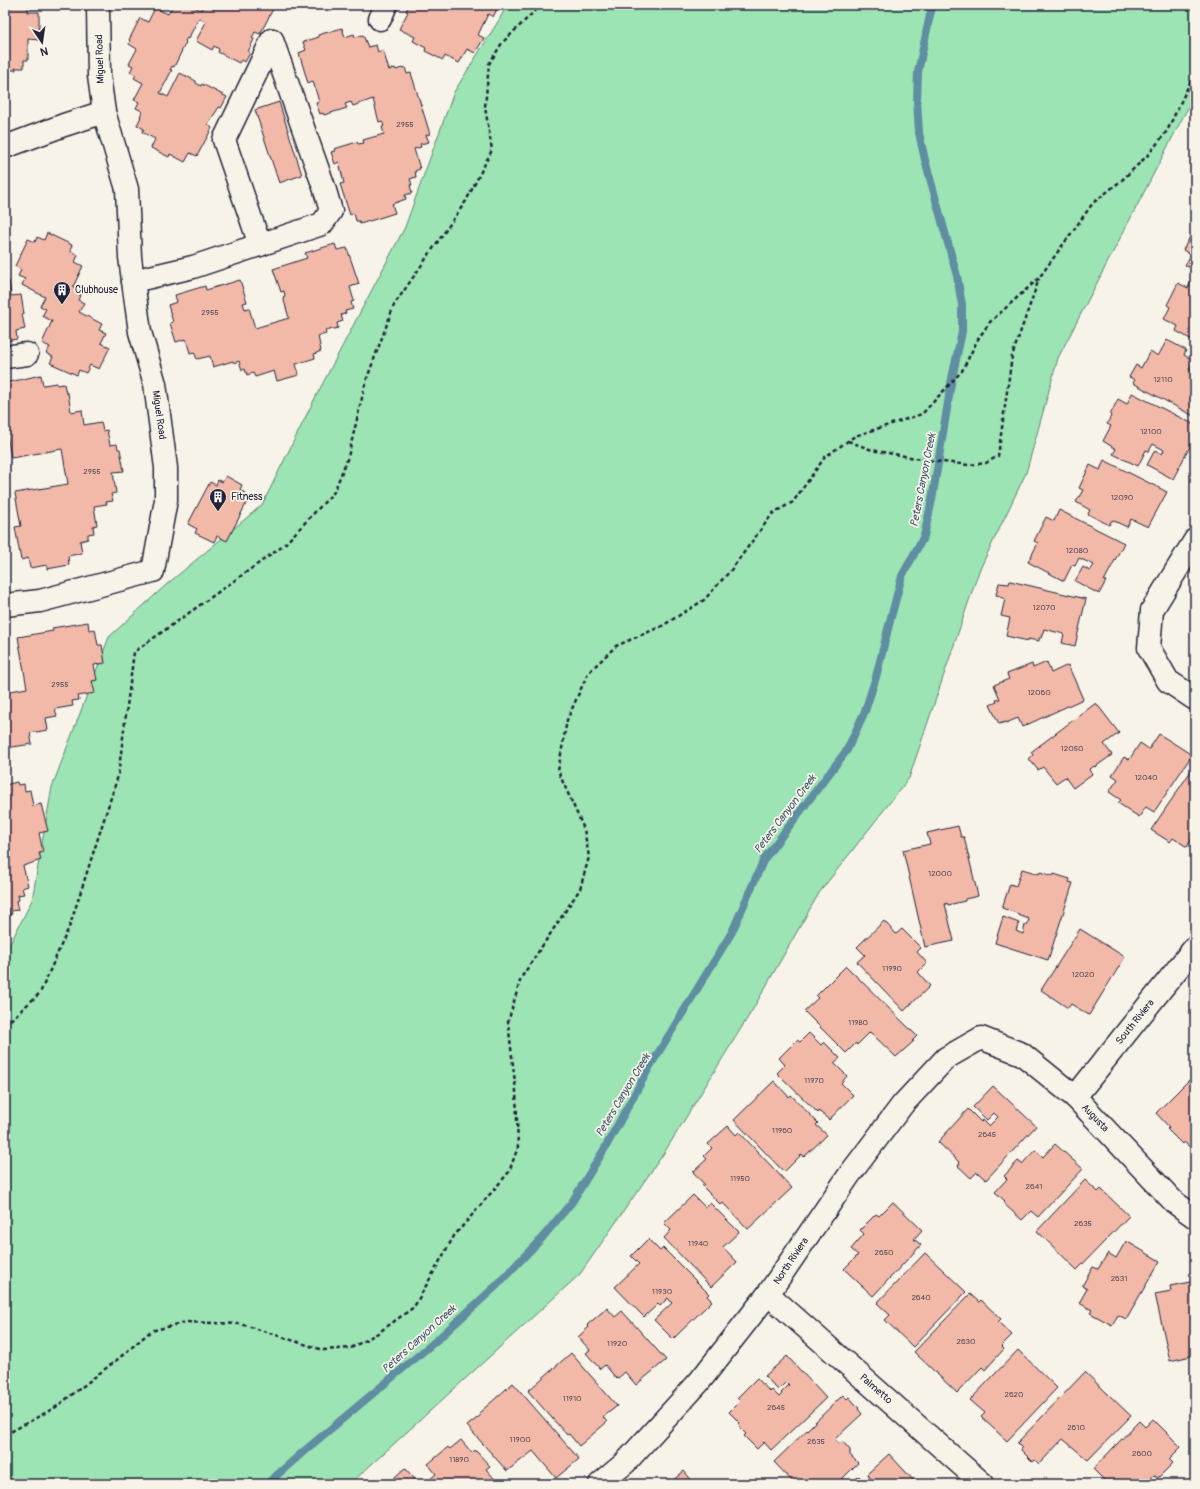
<svg xmlns="http://www.w3.org/2000/svg" width="1200" height="1489" viewBox="0 0 1200 1489" font-family="Pangolin,sans-serif">
	<style>
		.green { fill: #9ce4b3; stroke: #5f8377 }
		.lines { fill: none; stroke-linecap: round; stroke-linejoin: round }
		.stream { stroke: #5f8da2; stroke-width: 8 }
		.building { fill: #f2b9a8; stroke: #22223b }
		.minor-casing { stroke: #22223b; stroke-width: 25 }
		.path { stroke: #22223b; stroke-width: 2.5; stroke-dasharray: 4 3; stroke-linecap: butt }
		.minor { stroke: #f7f3e8; stroke-width: 22 }
		.labels { text-anchor: middle; dominant-baseline: central; stroke-width: 3.5; stroke-linejoin: round; paint-order: stroke }
		.number-label { font-size: 8px; fill: #564856 }
		.street-label { font-size: 10px; fill: #22223b; stroke: #f7f3e8 }
		.poi-label { font-size: 10px; fill: #22223b; stroke: #f7f3e8; text-anchor: start }
		.water-label { font-size: 11px; font-style: italic; fill: #41576f; stroke: #f7f3e8 }
	</style>
	<rect width="100%" height="100%" fill="#f7f3e8"/>
	<filter id="ink" filterUnits="userSpaceOnUse"><feTurbulence type="fractalNoise" baseFrequency=".025" numOctaves="2"/><feDisplacementMap in="SourceGraphic" scale="8" xChannelSelector="R" yChannelSelector="G"/><feConvolveMatrix kernelMatrix="1 2 1 2 8 2 1 2 1" color-interpolation-filters="sRGB"/></filter>
	<g filter="url(#ink)">
		<path class="green" d="M507,5H1195V94L1058,358L1026,473L979,571L909,778L819,893L753,1009L664,1153L580,1274L350,1484H5V954L32,900L52,787L109,637L166,585L262,505L314,400L405,227L454,92L499,20Z"/>
		<g class="lines">
			<path class="stream" d="M267,1484L303,1452L438,1339L496,1286L542,1238L572,1202L605,1148L649,1068L732,932L764,859L847,750L865,711L876,677L890,621L902,576L924,536L932,500L952,378L962,332V305L957,276L925,160L919,133L917,101L918,72L930,15L933,5"/>
		</g>
		<g class="building">
			<path d="M5,5H28V12H39V40L28,39V60H24V68H15L16,70H8V90H5Z"/>
			<path d="M173,5H190L201,10L204,5H271L274,7L260,34L255,32L252,38L254,39L248,52L250,53L245,62L241,60L239,63L218,52L219,49L214,46L212,50L196,41L206,22L199,18L188,39L187,38L185,41L186,42L174,67L172,66L170,70H172L160,93L168,97L180,73L196,81V83L201,86L202,84L227,97L221,108L219,107L208,124L212,128L197,156L190,153L185,162L170,154L169,157L151,148L155,139L142,132L144,129L137,125L141,117H140L142,111L136,108L139,102L134,100L143,83L134,78L136,75L130,72L133,66L129,64L137,49L129,44L130,41L129,40L140,18L148,22L155,8L168,14Z"/>
			<path d="M409,5H499L493,17L488,14L478,35L484,38L475,53L467,49L459,63L445,56L443,60L425,51L426,48L413,41L415,37L399,29L408,12L406,11Z"/>
			<path d="M342,28L345,37L354,34L355,37L363,35L368,47L376,45L378,52L383,50L389,70L395,68L396,70L405,67L407,74L411,73L430,134L426,135L429,142L420,144L421,147L414,149L420,169L415,171L416,177L410,179L412,185H410L412,193L405,195L406,199L392,204L395,213L360,224L359,221H356L354,213L350,215L340,184L344,183L339,162L335,164L331,152L335,151L334,149L357,142L358,144L364,143L363,140L384,134L382,127L384,126L382,121L379,122L373,99L353,106L351,102L345,104L347,108L324,115L323,113L320,114L316,103L319,102L313,81L308,83L299,53L306,50L303,42L319,37L318,35Z"/>
			<path d="M279,102L302,175L279,183L255,110Z"/>
			<path d="M47,233L72,245L70,251L78,255L75,262L83,266L73,287L82,291L78,300L84,303L79,312L102,324L99,330L106,333L101,343L110,347L99,369L90,365L86,373L79,370L77,375L50,363L53,357L46,353L50,347L42,343L52,321L42,316L46,309L40,306L45,297L22,285L25,279L18,276L21,270L15,266L28,239L35,242L37,237L44,240Z"/>
			<path d="M1191,235L1195,236V270L1185,265L1191,255L1183,250Z"/>
			<path d="M335,244L337,250L347,248L359,284L350,287L354,301L351,302L353,309L345,311L346,313L341,315L343,321L337,323L338,328L325,331L326,334L318,336L321,351L314,354L315,358L296,364L299,375L277,381L274,371L255,377L253,373L247,375L245,369L242,370L239,361L234,363L233,361L213,367L210,356L197,359L194,352L190,353L186,339L176,342L170,323L173,322L168,305L177,302L175,295L205,286L206,290L240,280L247,302L243,303L245,309L249,308L255,328L289,318L283,297L285,296L284,291L281,292L273,269L307,258L305,253Z"/>
			<path d="M5,279V282L9,281L11,296L21,295L24,314H22L25,329L16,331L17,339L5,341Z"/>
			<path d="M1192,279L1195,281L1194,341L1176,331L1178,326L1164,319L1170,307L1167,305L1178,283L1188,288Z"/>
			<path d="M1167,340L1186,350L1184,355L1194,361L1189,370L1195,373V417L1133,383L1135,380L1129,377L1136,365L1141,368L1150,351L1158,356Z"/>
			<path d="M41,375L43,385L57,383V385L64,384L66,393H68L71,412L82,410L84,425L101,422L103,431L107,430L110,445L117,444L118,449H120L124,471L113,472L116,493L111,494L113,501L106,502L107,504L94,506L97,525L93,526L94,533L88,534V539L80,541L82,553L68,556L69,565L47,569V565L30,568L28,558L21,560L15,527L21,526L15,493L68,484L62,449L11,458L5,423V383Z"/>
			<path d="M1132,393L1195,425V437L1173,479L1147,465L1155,450L1162,454L1164,450L1153,444L1149,451L1146,450L1138,466L1113,454L1116,449L1103,441L1111,426L1107,424L1111,416L1110,415L1118,399L1127,404Z"/>
			<path d="M1104,460L1167,492L1148,527L1131,519L1127,527L1112,520L1109,525L1088,514L1090,510L1076,502L1083,490L1079,488L1090,465L1100,470Z"/>
			<path d="M226,476L242,485L240,490L245,493L243,497L248,500L227,541L217,536L214,542L195,533L197,529L188,524L210,482L216,485L218,480L222,482Z"/>
			<path d="M1059,510L1124,543L1104,581H1106L1099,594L1075,581L1083,567L1090,571L1094,565L1079,558L1075,566L1072,565L1064,581L1028,562L1038,543L1034,541L1046,517L1054,521Z"/>
			<path d="M1010,581L1086,599L1075,646L1062,643L1064,634L1044,629L1041,638H1039V641L1028,639V641L1006,636L1010,618L1001,616L1005,599L1000,597V596L996,595L999,583L1009,584Z"/>
			<path d="M88,622L89,630L95,629L98,645H102L105,663L94,665L97,680L92,681L95,693L78,696L79,700L72,701L73,706L55,709L57,716L46,718L48,730L30,733L32,744L6,748L5,692L27,688L18,637L53,631L52,628Z"/>
			<path d="M1047,662L1051,673L1068,665L1083,699L1022,727L1018,718L1006,723V722L999,724L990,705L997,702L996,700L1000,699L994,685L1009,679L1007,674L1032,664L1033,668Z"/>
			<path d="M1096,703L1119,733L1104,744L1112,755L1095,767L1094,766L1089,770L1092,774L1073,788L1065,777L1056,783L1043,767L1038,770L1029,759L1033,755L1031,752Z"/>
			<path d="M1159,734L1192,755L1154,812L1146,807L1139,817L1118,803L1121,800L1109,792L1118,779L1112,775L1124,757L1129,760L1140,743L1149,749Z"/>
			<path d="M1195,765V839L1193,837L1187,847L1173,838L1170,842L1151,830Z"/>
			<path d="M17,782L18,785L24,784L25,791L30,790L33,806L41,804L48,831L39,833L43,852L39,853L41,860L23,866L28,886L22,888L24,894L18,895L19,900L16,901L18,910L11,911L12,914L5,915V784V785Z"/>
			<path d="M958,826L961,837H964L978,896L965,899V901L948,905L947,903L945,904L954,941L925,947L903,850L930,844L927,833Z"/>
			<path d="M1022,869L1039,874L1040,872L1053,876L1054,874L1070,879L1069,882L1073,883L1048,960L995,943L1003,917L1019,923L1016,931L1023,934L1025,925H1027L1029,919L1018,915L1019,914L1002,908L1010,884L1016,886Z"/>
			<path d="M884,921L896,934L902,929L921,948L917,952L927,963L918,972L930,986L904,1011L857,962L865,955L857,947Z"/>
			<path d="M1080,929L1125,957L1089,1015L1071,1004L1068,1008L1041,990Z"/>
			<path d="M846,966L917,1036L912,1041H914L896,1057L870,1032L857,1045L856,1043L846,1053L804,1011L818,998L816,996Z"/>
			<path d="M809,1033L821,1045L824,1042L840,1058L834,1063L847,1076L841,1083L853,1095L829,1120L819,1111L818,1113L777,1073L785,1065L779,1058L797,1040L800,1042Z"/>
			<path d="M1189,1080L1195,1085V1152L1184,1142L1182,1144L1167,1129L1169,1127L1156,1113Z"/>
			<path d="M774,1081L789,1097L791,1095L818,1123L816,1125L827,1135L804,1157L802,1154L784,1172L734,1120Z"/>
			<path d="M993,1086L1036,1126L986,1180L977,1172L971,1178L958,1166L960,1163L938,1142L968,1109L981,1122L983,1120L989,1126L998,1117L994,1113L987,1120L973,1107Z"/>
			<path d="M728,1126L736,1135L739,1132L792,1188L748,1229L723,1203L721,1205L702,1186L704,1184L693,1172L707,1159L704,1156L712,1148L708,1144Z"/>
			<path d="M1055,1144L1083,1169L1038,1217L1031,1211L1022,1220L1003,1203L1005,1201L995,1192L1007,1179L1004,1176L1018,1161L1022,1164L1035,1150L1043,1157Z"/>
			<path d="M1085,1180L1098,1192L1101,1189L1129,1216L1077,1270L1037,1231Z"/>
			<path d="M693,1195L705,1207L710,1203L739,1232L723,1247L737,1262L711,1287L664,1238L671,1230L664,1223Z"/>
			<path d="M893,1202L922,1230L914,1239L921,1245L873,1296L844,1269L858,1255L851,1249L864,1234L860,1230L876,1214L879,1216Z"/>
			<path d="M648,1239L660,1251L663,1248L709,1294L707,1296L712,1301L673,1339L654,1320L672,1303L668,1298L660,1306L658,1304L644,1317L615,1287L639,1264L631,1256Z"/>
			<path d="M1126,1241L1160,1261L1126,1319L1118,1315L1112,1325L1090,1313L1092,1310L1079,1303L1087,1289L1082,1286L1093,1267L1098,1269L1108,1253L1116,1258Z"/>
			<path d="M925,1253L966,1292L913,1347L885,1320L890,1315L877,1303Z"/>
			<path d="M1195,1281V1355L1170,1361L1155,1294L1171,1291L1170,1286Z"/>
			<path d="M970,1294L979,1302L981,1300L1001,1319L998,1322L1012,1335L1001,1346L1004,1349L985,1370L982,1367L957,1393L914,1352Z"/>
			<path d="M607,1308L615,1317L622,1311L666,1360L636,1385L625,1372L617,1379L605,1365L600,1369L586,1353L590,1350L578,1337L589,1327L587,1325Z"/>
			<path d="M1018,1350L1057,1388L1007,1441L981,1417L985,1413L970,1400Z"/>
			<path d="M571,1353L617,1406L603,1417L607,1422L579,1446L569,1434L567,1435L528,1391Z"/>
			<path d="M787,1356L826,1398L771,1450L764,1442L757,1449L744,1436L746,1434L740,1428L741,1427L739,1425L740,1423L729,1412L740,1401L737,1398L757,1378L770,1392L772,1390L779,1397L782,1394L781,1393L789,1385L786,1382L778,1390L765,1376Z"/>
			<path d="M1085,1372L1131,1416L1088,1460L1063,1439L1039,1464L1035,1460L1033,1462L1021,1450L1022,1448L1017,1443Z"/>
			<path d="M513,1383L579,1459L556,1478L533,1451L507,1471L467,1426L481,1415L479,1413Z"/>
			<path d="M843,1395L847,1399L849,1397L859,1408L858,1409L862,1414L835,1439L838,1443L843,1442L850,1450V1455L858,1463L837,1484H795L774,1462Z"/>
			<path d="M1153,1419L1181,1447L1169,1459L1173,1463L1158,1478L1154,1475L1145,1484H1136L1134,1482L1132,1484H1108L1093,1469L1139,1421L1145,1427Z"/>
			<path d="M461,1440L472,1453L475,1450L490,1466L486,1469L498,1483L497,1484H432L429,1480L436,1474L428,1464L448,1447L450,1449Z"/>
			<path d="M889,1454L917,1484H889L891,1483L888,1480L883,1484H876L867,1474Z"/>
			<path d="M405,1468L419,1484H387Z"/>
			<path d="M684,1471L693,1482L695,1481L697,1484H661L668,1479L671,1482Z"/>
			<path d="M859,1476L866,1484H850Z"/>
		</g>
		<g class="lines">
			<defs>
				<g id="minor">
					<path d="M380,19L386,5"/>
					<path d="M5,147L64,125L104,112"/>
					<path d="M260,245L224,140L272,40"/>
					<path d="M133,281L193,267L322,224L331,211L324,187L272,40"/>
					<path d="M5,357L27,354"/>
					<path d="M1195,540L1152,610L1149,648L1168,681L1195,699"/>
					<path d="M5,605L40,601L153,571L166,500V468L155,384L140,332L133,281L130,257L127,189L104,112L99,76L98,5"/>
					<path d="M1075,1097L1195,947"/>
					<path d="M768,1294L983,1484"/>
					<path d="M600,1484L625,1463L699,1382L768,1294L850,1174L903,1104L946,1058L981,1038L1022,1054L1075,1097L1174,1202L1195,1217"/>
				</g>
			</defs>
			<use href="#minor" class="minor-casing"/>
			<g class="path">
				<path d="M848,441L872,450L926,460L969,465L986,463L998,456L1012,356L1039,279"/>
				<path d="M5,1025L40,993L70,925L118,776L134,652L283,546L334,492L348,457L366,381L394,305L466,201L492,150L485,107L489,64L502,43L541,5"/>
				<path d="M5,1435L56,1407L118,1359L151,1331L186,1322L241,1324L323,1350L351,1348L378,1333L414,1307L454,1236L509,1172L518,1147L516,1091L508,1022L521,978L580,889L589,857L584,829L558,771L567,720L588,673L616,646L662,626L704,600L731,570L773,513L793,502L825,457L855,436L922,414L962,371L978,339L990,322L1039,278L1093,203L1122,180L1148,155L1167,131L1195,72"/>
			</g>
			<use href="#minor" class="minor"/>
		</g>
	</g>
	<defs>
		<symbol id="building-pin" viewBox="-11 -11 22 30"><path d="M0 17L-7.5 6A9.5 9.5 0 1 1 7.5 6Z" fill="#22223b" stroke="#f7f3e8"/><path d="M-4-6H4V6H1V3H-1V6H-4ZM-2.5-4.3h1.7v1.8h-1.7ZM.8-4.3h1.7v1.8H.8ZM-2.5-1h1.7V.8h-1.7ZM.8-1h1.7V.8H.8Z" fill="#fff"/></symbol>
	</defs>
	<g fill-rule="evenodd">
		<use href="#building-pin" x="52" y="280" width="20" height="27"/>
		<use href="#building-pin" x="208" y="487" width="20" height="27"/>
	</g>
	<g class="labels">
		<g class="number-label">
			<text x="405" y="124">2955</text>
			<text x="210" y="312">2955</text>
			<text x="1163" y="379">12110</text>
			<text x="1151" y="431">12100</text>
			<text x="92" y="471">2955</text>
			<text x="1122" y="497">12090</text>
			<text x="1077" y="550">12080</text>
			<text x="1044" y="607">12070</text>
			<text x="60" y="684">2955</text>
			<text x="1039" y="692">12060</text>
			<text x="1072" y="748">12050</text>
			<text x="1146" y="777">12040</text>
			<text x="940" y="873">12000</text>
			<text x="892" y="968">11990</text>
			<text x="1083" y="974">12020</text>
			<text x="858" y="1022">11980</text>
			<text x="814" y="1080">11970</text>
			<text x="782" y="1130">11960</text>
			<text x="987" y="1134">2645</text>
			<text x="740" y="1178">11950</text>
			<text x="1034" y="1186">2641</text>
			<text x="1083" y="1223">2635</text>
			<text x="698" y="1243">11940</text>
			<text x="884" y="1252">2650</text>
			<text x="1119" y="1278">2631</text>
			<text x="662" y="1291">11930</text>
			<text x="921" y="1297">2640</text>
			<text x="966" y="1341">2630</text>
			<text x="617" y="1343">11920</text>
			<text x="1014" y="1394">2620</text>
			<text x="572" y="1398">11910</text>
			<text x="776" y="1407">2645</text>
			<text x="1076" y="1427">2610</text>
			<text x="520" y="1439">11900</text>
			<text x="816" y="1441">2635</text>
			<text x="1142" y="1453">2600</text>
			<text x="459" y="1459">11890</text>
		</g>
		<g class="street-label">
			<text transform="translate(100 59) rotate(-92)">Miguel Road</text>
			<text transform="translate(159 415) rotate(82)">Miguel Road</text>
			<text transform="translate(1135 1022) rotate(-51)">South Riviera</text>
			<text transform="translate(1095 1118) rotate(46)">Augusta</text>
			<text transform="translate(791 1261) rotate(-56)">North Riviera</text>
			<text transform="translate(876 1389) rotate(41)">Palmetto</text>
		</g>
		<g class="poi-label">
			<text x="75" y="290">Clubhouse</text>
			<text x="231" y="497">Fitness</text>
		</g>
		<g class="water-label">
			<text transform="translate(923 480) rotate(-79)">Peters Canyon Creek</text>
			<text transform="translate(785 814) rotate(-53)">Peters Canyon Creek</text>
			<text transform="translate(623 1095) rotate(-59)">Peters Canyon Creek</text>
			<text transform="translate(419 1339) rotate(-42)">Peters Canyon Creek</text>
		</g>
	</g>
	<rect width="1200" height="1489" fill="none" stroke="#f7f3e8" stroke-width="20"/>
	<rect x="10" y="10" width="1180" height="1469" fill="none" stroke="#22223b" stroke-width="1.5" filter="url(#ink)"/>
	<g transform="translate(42 42) rotate(167)" stroke="#f7f3e8" stroke-width="3" paint-order="stroke">
	<path d="M0-3L7 15L0 10L-7 15Z" fill="#22223b"/>
	<text y="-6" font-size="11" font-weight="bold" text-anchor="middle" fill="#22223b">N</text>
	</g>
</svg>
